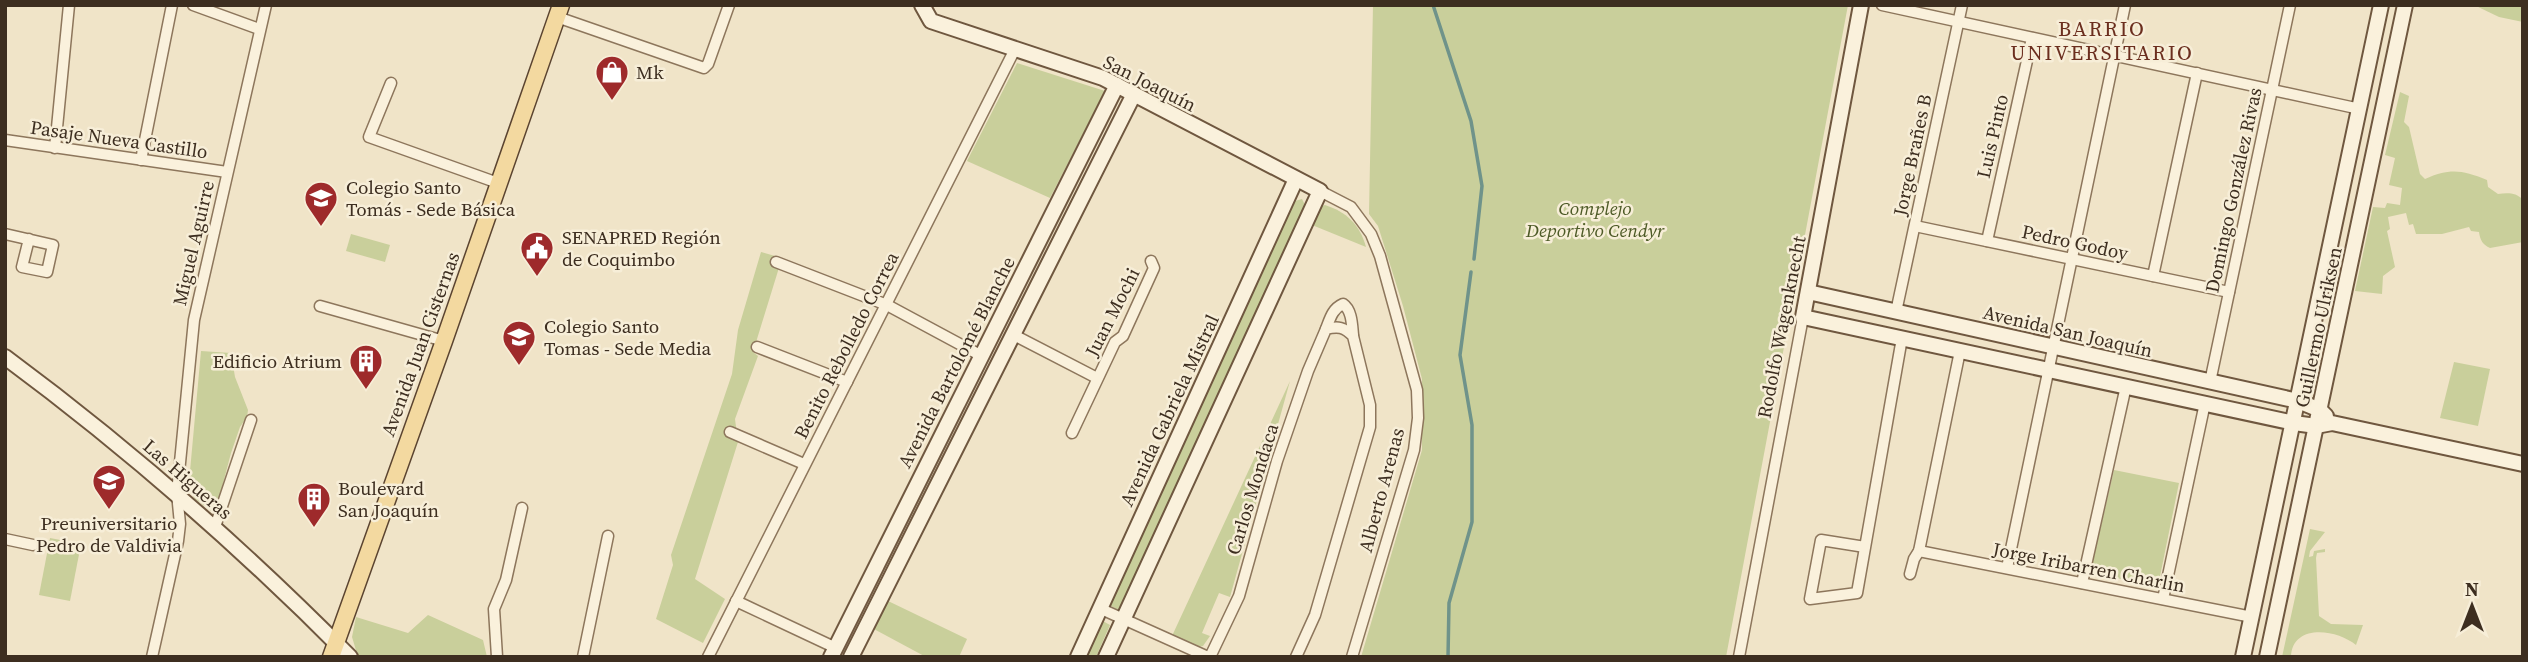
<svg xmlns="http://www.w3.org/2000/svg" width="2528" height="662" viewBox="0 0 2528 662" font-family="'Source Serif 4',serif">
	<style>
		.green { fill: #c9cf9b }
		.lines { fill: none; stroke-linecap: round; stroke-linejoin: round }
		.stream { stroke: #6f938a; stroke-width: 3.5 }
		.street-casing { stroke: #8d765c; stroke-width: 13 }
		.secondary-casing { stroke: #6f573f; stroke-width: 18 }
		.primary-casing { stroke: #5b4430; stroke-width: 19 }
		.street { stroke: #faf1dc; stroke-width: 10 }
		.secondary { stroke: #faf1dc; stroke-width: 14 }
		.primary { stroke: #f3d9a0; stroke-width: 16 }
		.labels { text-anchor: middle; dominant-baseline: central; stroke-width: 5; stroke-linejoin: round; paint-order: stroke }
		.poi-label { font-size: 19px; fill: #3d2e20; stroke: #f7eed8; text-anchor: start }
		.street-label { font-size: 19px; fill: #3d2e20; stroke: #f7eed8 }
		.park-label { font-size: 19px; font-style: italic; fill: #4d5a26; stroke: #f7eed8 }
		.neighbourhood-label { font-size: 21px; letter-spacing: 2px; fill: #6b2e1e; stroke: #f7eed8 }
	</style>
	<rect width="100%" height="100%" fill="#f0e4c8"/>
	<g class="green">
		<path d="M1373,5H1848L1726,657H1361L1422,450V379L1403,306L1378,226L1369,214Z"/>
		<path d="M2474,5H2523V22L2499,17Z"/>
		<path d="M1017,63L1105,91L1050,198L967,161Z"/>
		<path d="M2400,92L2409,96L2404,122L2409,127L2420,174L2425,179C2450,168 2462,170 2487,180L2488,187L2498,194C2507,193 2516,192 2523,200V242L2490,248C2483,245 2480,240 2479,232L2471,231L2469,227L2442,234H2416L2413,224L2409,225L2406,213L2388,217L2390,229L2387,231L2395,267L2383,276L2382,294L2355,291L2373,207L2385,208L2387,203L2400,205L2402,188L2389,185L2395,158L2385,155Z"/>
		<path d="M1302,199L1305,205L1119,610L1109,605L1295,201Z"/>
		<path d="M1325,205C1347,212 1360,225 1366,247L1312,225L1320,207Z"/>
		<path d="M351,234L390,245L385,262L346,251Z"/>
		<path d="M761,252L782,258L753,352L758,356L735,419L738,442L695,579L725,599L703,643L656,619L673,565L671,555L732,374L738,330Z"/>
		<path d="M201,351L231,353L235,377L248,410L247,417L240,427L231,453L215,514L194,498L189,482Z"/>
		<path d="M2454,362L2490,369L2478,426L2440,418Z"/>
		<path d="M1290,381L1230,597L1219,593L1202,633L1210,636L1203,646L1197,647L1172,636Z"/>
		<path d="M2114,470L2179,483L2158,586L2090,573Z"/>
		<path d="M2310,529L2325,532L2310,551L2309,557L2313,556L2314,551L2325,549V552L2317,553L2316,558L2319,616L2331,624L2363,625L2356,645C2337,629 2292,623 2291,657H2282Z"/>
		<path d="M50,538L81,544L70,601L39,595Z"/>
		<path d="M886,600L967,639L959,657H926L872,628Z"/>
		<path d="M428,615L483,640L487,657H358L352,637L356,617L408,633Z"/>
		<path d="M1101,620L1110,625L1096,657H1085Z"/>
	</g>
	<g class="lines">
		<g class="stream">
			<path d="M1433,5L1471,121L1482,186L1474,259"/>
			<path d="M1448,657L1449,603L1472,522V425L1460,355L1471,272"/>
		</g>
		<defs>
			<g id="street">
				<path d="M193,5L259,29"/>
				<path d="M1882,5L2360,109"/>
				<path d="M557,17L704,68L708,64L729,5"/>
				<path d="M391,83L369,137L498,183"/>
				<path d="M5,140L227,172"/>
				<path d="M55,148L69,5"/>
				<path d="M141,160L172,5"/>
				<path d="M1320,191L1351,207L1371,234L1380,256L1417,390L1418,418L1414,450L1352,657"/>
				<path d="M1915,226L2229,292"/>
				<path d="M5,234L53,245L47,272L22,267L29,239"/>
				<path d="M1987,241L2032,38"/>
				<path d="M776,262L887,305L980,355"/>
				<path d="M2153,276L2197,73"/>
				<path d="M320,306L444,341"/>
				<path d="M1896,312L1962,5"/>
				<path d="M1326,329C1330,319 1332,309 1343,304C1352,310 1352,325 1353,335"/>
				<path d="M1012,334L1097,378"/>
				<path d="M757,347L847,382"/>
				<path d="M2210,382L2290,5"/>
				<path d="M730,432L804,464"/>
				<path d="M1072,433L1115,342L1123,336L1154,268L1151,261"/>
				<path d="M215,527L251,420"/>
				<path d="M5,539L33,545"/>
				<path d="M1865,547L1821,540L1810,599L1857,593L1902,338"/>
				<path d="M1919,551L2252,617"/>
				<path d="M2007,568L2125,5"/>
				<path d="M1910,574L1914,559L1919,551L1960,351"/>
				<path d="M2082,583L2126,386"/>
				<path d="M2163,599L2205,403"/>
				<path d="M736,601L836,648"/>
				<path d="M1099,608L1208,657"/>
				<path d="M152,657L178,541L180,524L177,493L194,320L266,5"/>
				<path d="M497,657L494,609L506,580L522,508"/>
				<path d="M583,657L608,536"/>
				<path d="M708,657L1015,49"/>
				<path d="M1210,657L1239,596L1277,461L1308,371L1326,329C1338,326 1344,327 1353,336L1370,405V427L1315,615L1296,657"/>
				<path d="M1739,657L1803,317"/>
			</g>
			<g id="secondary">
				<path d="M922,5L931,21L1103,78L1320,191L1106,657"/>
				<path d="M1861,5L1803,317L2294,423L2316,426L2332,423L2523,464"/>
				<path d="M1808,292L2298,401L2320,410L2326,416"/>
				<path d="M5,357C128,448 242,548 350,657"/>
				<path d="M831,657L1117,85"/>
				<path d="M851,657L1134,94"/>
				<path d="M1078,657L1296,179"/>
				<path d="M2243,657L2381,5"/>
				<path d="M2267,657L2405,5"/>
			</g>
			<path id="primary" d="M331,657L444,341L561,5"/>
		</defs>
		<use href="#street" class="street-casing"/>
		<use href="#secondary" class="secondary-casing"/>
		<use href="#primary" class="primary-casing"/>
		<use href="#street" class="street"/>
		<use href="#secondary" class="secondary"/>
		<use href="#primary" class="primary"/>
	</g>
	<defs>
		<symbol id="shop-pin" viewBox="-11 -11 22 30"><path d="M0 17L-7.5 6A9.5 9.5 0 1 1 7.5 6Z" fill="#9e2a2b" stroke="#f7eed8"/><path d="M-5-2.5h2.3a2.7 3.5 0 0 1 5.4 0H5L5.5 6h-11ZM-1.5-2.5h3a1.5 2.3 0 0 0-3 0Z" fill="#fff"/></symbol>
		<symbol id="school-pin" viewBox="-11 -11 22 30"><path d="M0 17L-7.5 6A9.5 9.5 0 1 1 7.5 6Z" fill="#9e2a2b" stroke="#f7eed8"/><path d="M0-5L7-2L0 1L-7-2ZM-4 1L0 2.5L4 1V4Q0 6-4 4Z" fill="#fff"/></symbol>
		<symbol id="civic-pin" viewBox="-11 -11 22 30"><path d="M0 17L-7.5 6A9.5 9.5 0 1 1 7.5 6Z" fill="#9e2a2b" stroke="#f7eed8"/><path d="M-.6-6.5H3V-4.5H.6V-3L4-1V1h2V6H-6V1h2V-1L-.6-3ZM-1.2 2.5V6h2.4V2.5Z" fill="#fff"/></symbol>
		<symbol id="building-pin" viewBox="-11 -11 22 30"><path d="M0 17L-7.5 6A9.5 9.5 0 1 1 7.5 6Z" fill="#9e2a2b" stroke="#f7eed8"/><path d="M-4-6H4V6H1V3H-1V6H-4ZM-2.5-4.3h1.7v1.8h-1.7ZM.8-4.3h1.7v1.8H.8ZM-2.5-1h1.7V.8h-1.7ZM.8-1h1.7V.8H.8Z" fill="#fff"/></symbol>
	</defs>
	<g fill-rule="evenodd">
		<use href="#shop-pin" x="593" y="53" width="38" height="52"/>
		<use href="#school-pin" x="302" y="179" width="38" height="52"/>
		<use href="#civic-pin" x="518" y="229" width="38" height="52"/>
		<use href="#school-pin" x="500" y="318" width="38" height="52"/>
		<use href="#building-pin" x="347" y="342" width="38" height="52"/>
		<use href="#school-pin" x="90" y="462" width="38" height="52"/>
		<use href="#building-pin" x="295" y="480" width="38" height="52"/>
	</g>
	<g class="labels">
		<g class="poi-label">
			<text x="636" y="72">Mk</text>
			<text x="346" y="187">Colegio Santo<tspan x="346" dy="22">Tomás - Sede Básica</tspan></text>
			<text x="562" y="237">SENAPRED Región<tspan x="562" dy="22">de Coquimbo</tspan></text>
			<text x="544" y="326">Colegio Santo<tspan x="544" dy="22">Tomas - Sede Media</tspan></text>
			<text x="342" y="361" text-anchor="end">Edificio Atrium</text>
			<text x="338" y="488">Boulevard<tspan x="338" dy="22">San Joaquín</tspan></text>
			<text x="109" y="523" text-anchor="middle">Preuniversitario<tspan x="109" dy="22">Pedro de Valdivia</tspan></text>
		</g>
		<g class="street-label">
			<text transform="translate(1150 83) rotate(27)">San Joaquín</text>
			<text transform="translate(1992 136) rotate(-77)">Luis Pinto</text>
			<text transform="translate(119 139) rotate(8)">Pasaje Nueva Castillo</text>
			<text transform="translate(1912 155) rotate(-78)">Jorge Brañes B</text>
			<text transform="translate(2233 190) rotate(-78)">Domingo González Rivas</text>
			<text transform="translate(2075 242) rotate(12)">Pedro Godoy</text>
			<text transform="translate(193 243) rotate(-77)">Miguel Aguirre</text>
			<text transform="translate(1112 312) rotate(-63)">Juan Mochi</text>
			<text transform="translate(1781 327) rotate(-79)">Rodolfo Wagenknecht</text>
			<text transform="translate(2318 327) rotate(-78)">Guillermo Ulriksen</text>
			<text transform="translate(2068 331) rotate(13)">Avenida San Joaquín</text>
			<text transform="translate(420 344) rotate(-70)">Avenida Juan Cisternas</text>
			<text transform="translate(846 345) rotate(-63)">Benito Rebolledo Correa</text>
			<text transform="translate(956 362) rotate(-63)">Avenida Bartolomé Blanche</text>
			<text transform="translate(1169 410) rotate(-65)">Avenida Gabriela Mistral</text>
			<text transform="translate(188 479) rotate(41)">Las Higueras</text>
			<text transform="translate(1252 489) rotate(-73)">Carlos Mondaca</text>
			<text transform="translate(1381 490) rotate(-75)">Alberto Arenas</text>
			<text transform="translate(2089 567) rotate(11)">Jorge Iribarren Charlin</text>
		</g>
		<g class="park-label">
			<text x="1595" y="208">Complejo<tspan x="1595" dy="22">Deportivo Cendyr</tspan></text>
		</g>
		<g class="neighbourhood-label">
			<text x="2102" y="28">BARRIO<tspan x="2102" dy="24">UNIVERSITARIO</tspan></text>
		</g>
	</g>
	<rect width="2528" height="662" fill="none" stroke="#3d2e20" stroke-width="14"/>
	<g transform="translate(2472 606)" stroke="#f7eed8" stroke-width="5" paint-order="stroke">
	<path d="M0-5L12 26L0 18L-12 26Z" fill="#3d2e20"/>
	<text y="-10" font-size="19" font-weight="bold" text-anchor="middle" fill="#3d2e20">N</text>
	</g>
</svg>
